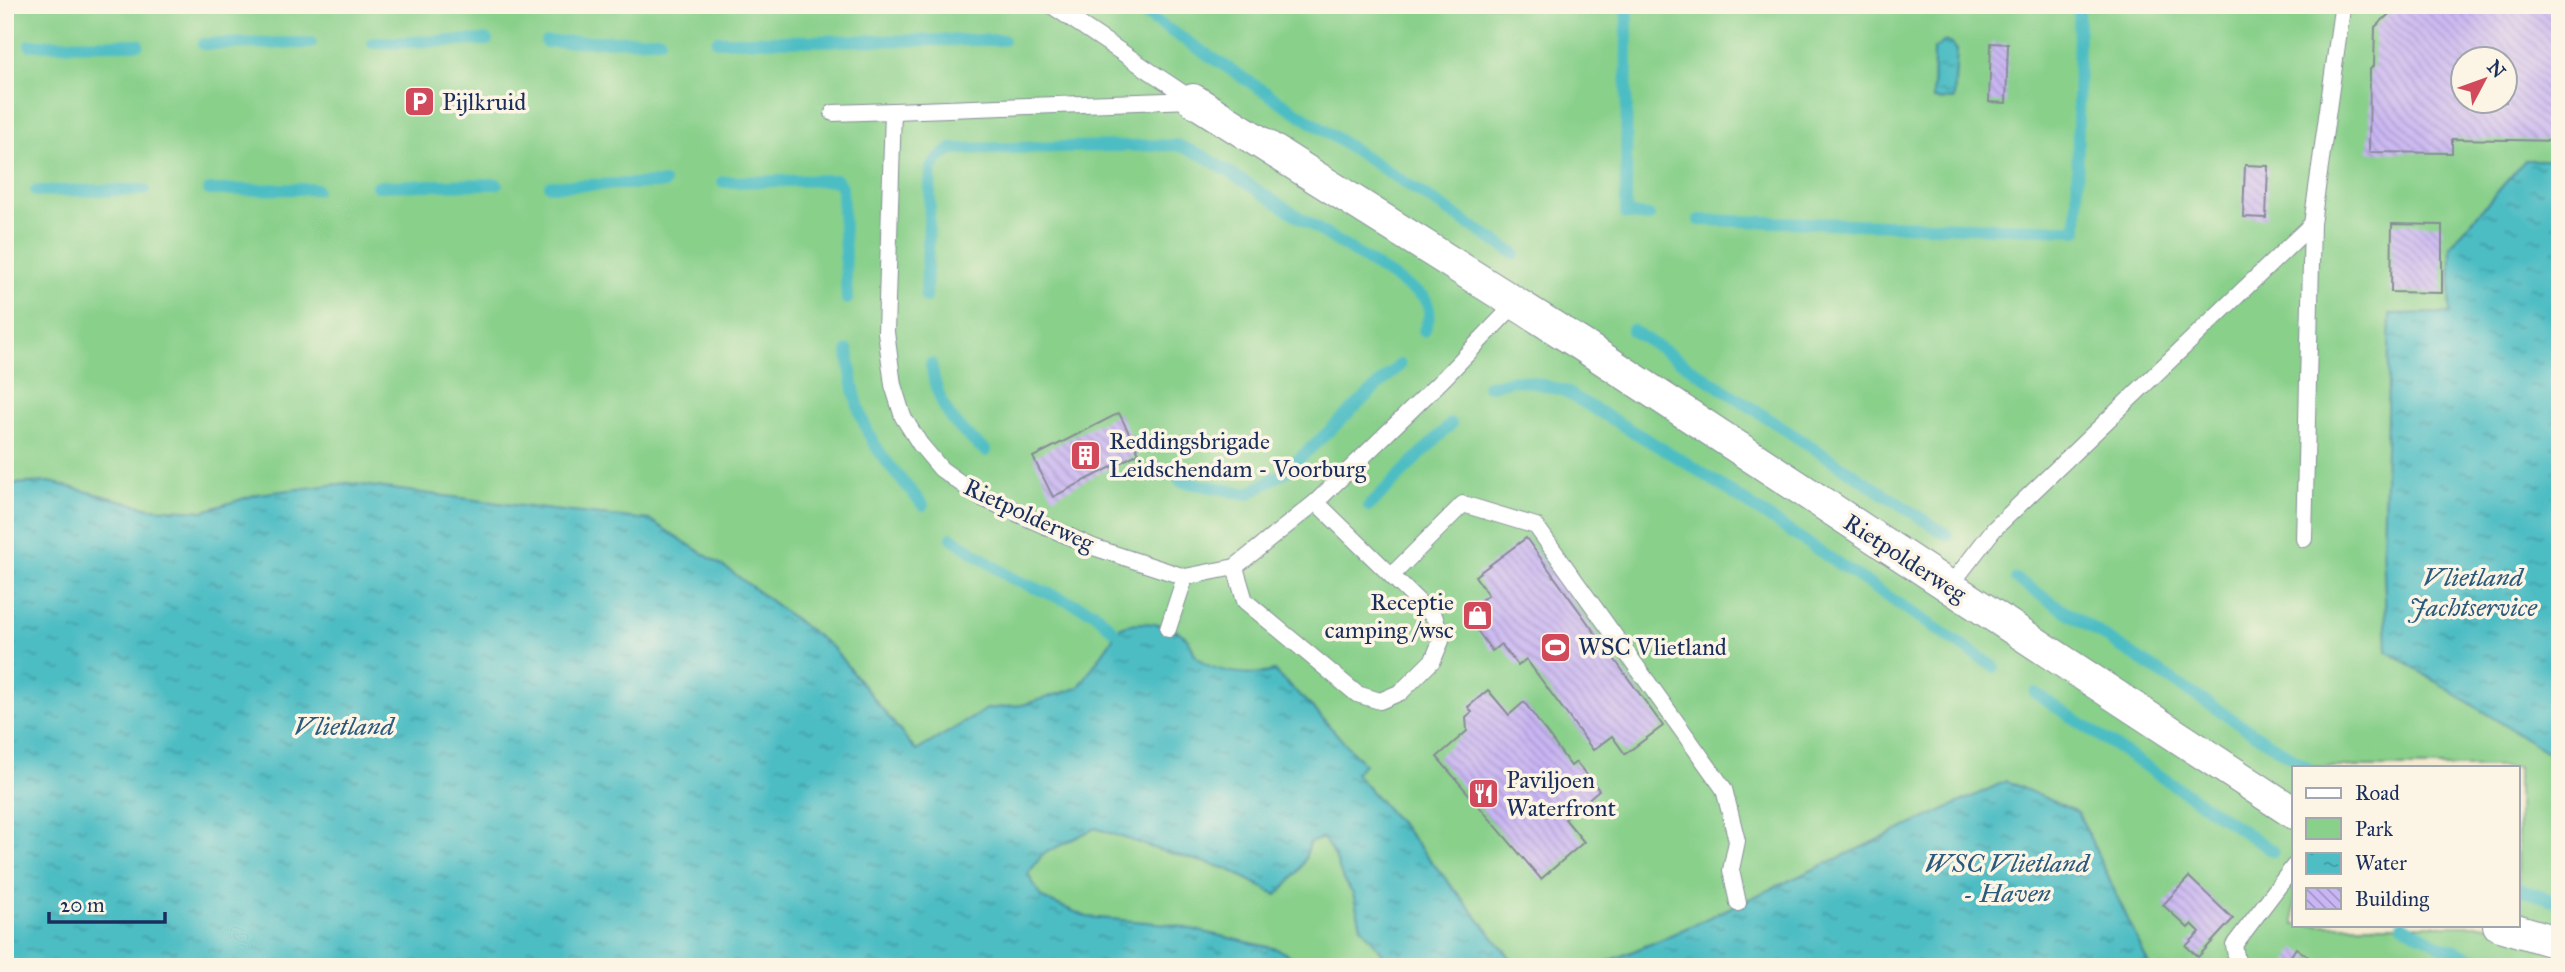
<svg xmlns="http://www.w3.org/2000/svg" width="2565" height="972" viewBox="0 0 2565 972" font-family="'IM FELL Great Primer',serif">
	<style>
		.green { fill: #89d08b; stroke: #528074; stroke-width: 2; fill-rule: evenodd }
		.water { fill: url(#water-ripples); stroke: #347691; stroke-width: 2 }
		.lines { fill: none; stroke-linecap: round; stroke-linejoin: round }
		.stream { stroke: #4ebdc4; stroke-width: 12 }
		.building { fill: url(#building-back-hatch); fill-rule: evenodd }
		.service-casing { stroke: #878c97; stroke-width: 18 }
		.minor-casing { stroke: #878c97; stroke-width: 34 }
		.service { stroke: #fff; stroke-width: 16 }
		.minor { stroke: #fff; stroke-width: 32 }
		.labels { text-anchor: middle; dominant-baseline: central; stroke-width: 7; stroke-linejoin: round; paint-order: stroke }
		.poi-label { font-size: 24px; fill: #1b2f5e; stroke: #fcf5e5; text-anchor: start }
		.street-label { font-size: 24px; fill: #1b2f5e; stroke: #fcf5e5 }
		.water-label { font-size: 26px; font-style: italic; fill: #2a5a7d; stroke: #fcf5e5 }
	</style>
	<defs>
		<pattern id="water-ripples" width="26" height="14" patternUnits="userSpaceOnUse" patternTransform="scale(1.75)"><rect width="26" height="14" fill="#4ebdc4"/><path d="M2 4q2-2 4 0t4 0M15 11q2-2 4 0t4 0" fill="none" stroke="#409aa2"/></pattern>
		<pattern id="building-back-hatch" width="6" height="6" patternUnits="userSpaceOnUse" patternTransform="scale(1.75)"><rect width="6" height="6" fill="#c9b5f3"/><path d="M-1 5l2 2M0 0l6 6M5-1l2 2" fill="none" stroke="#a294c8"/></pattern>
	</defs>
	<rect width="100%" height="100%" fill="#fcf5e5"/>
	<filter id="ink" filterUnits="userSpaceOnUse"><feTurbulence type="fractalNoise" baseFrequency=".0143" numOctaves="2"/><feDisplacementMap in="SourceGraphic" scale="14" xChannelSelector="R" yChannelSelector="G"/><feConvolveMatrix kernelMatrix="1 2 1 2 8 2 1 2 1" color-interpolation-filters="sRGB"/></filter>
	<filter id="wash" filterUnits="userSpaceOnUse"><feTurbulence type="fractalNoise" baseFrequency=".00686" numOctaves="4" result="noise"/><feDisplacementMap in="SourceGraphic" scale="28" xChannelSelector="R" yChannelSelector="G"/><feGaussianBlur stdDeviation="1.57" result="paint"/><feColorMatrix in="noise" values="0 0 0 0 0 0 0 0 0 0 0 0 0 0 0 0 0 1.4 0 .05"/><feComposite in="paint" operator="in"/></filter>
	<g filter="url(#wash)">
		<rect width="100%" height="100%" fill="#f3ead0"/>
		<path class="green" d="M5,5H2560V967H5ZM2464,60H2506V102H2464ZM2294,767H2518V925H2294Z"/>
		<g class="water">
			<path d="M1945,41L1952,44L1957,50L1954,100L1933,99L1934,49Z"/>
			<path d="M2525,160H2560V760L2387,651L2383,544L2390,314L2450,313L2451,245Z"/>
			<path d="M50,482L150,508L204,511L258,494L347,483L552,510L650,520L732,572L833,648L916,751L987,709L1022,705L1078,688L1113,638L1114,631C1132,618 1169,622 1186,637C1191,641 1192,650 1196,656C1209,673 1255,677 1274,671L1314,709L1364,764L1355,773L1409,834L1518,967H1386L1387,959L1361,926L1353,894L1343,880L1335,857L1323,838L1309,843C1306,866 1293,879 1277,895L1228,869L1159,850L1095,828L1043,854L1028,874L1042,898L1087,917L1169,924L1277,949L1311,967H5V484Z"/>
			<path d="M2006,781L2078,812L2150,967H1595L1662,939Z"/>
		</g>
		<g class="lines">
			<g class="stream">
				<path d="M1131,5L1515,254"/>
				<path d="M1627,5L1626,214L1649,216"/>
				<path d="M717,41L1003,40"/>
				<path d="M546,42L660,40"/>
				<path d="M373,43L487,40"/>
				<path d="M203,44L311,43"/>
				<path d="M30,45L138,44"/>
				<path d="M723,182L837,180L842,188L847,299"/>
				<path d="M377,186L497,184"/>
				<path d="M550,186L664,183"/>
				<path d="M209,190L316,189"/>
				<path d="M36,191L144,190"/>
				<path d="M1699,220L2077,230L2079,5"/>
				<path d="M926,297L931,169L939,158L952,149L1177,145L1204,156L1424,297C1432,310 1430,317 1424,331"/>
				<path d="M1632,330L1947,535"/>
				<path d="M848,351C852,386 859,425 881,454C893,472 909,488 923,505"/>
				<path d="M931,364C938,406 952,426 986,451"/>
				<path d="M1488,386L1514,380L1532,382L1564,391L1690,465L1994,667"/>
				<path d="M1180,481L1248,494L1285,472L1400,365"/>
				<path d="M1369,506L1451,424"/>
				<path d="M952,538L1011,578L1094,612L1114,631"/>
				<path d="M2016,579L2306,767"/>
				<path d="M2035,693L2273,851"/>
				<path d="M2518,889L2560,902"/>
				<path d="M2403,925L2441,946L2498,967"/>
			</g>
		</g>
		<g id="blocks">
			<g class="building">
				<path d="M2245,5H2308V10L2245,9Z"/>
				<path d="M2388,7L2560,9V141L2452,139V153L2369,152L2370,69L2374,66L2375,27L2389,14ZM2464,60H2506V102H2464Z"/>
				<path d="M1991,43L2008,44L2006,103L1989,102Z"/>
				<path d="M2245,165L2268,166L2266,218L2243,217Z"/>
				<path d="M2392,224L2442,225V293L2391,292Z"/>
				<path d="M1119,413L1139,453L1053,497L1033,457Z"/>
				<path d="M1526,538L1663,726L1625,754L1612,736L1593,750L1526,659L1518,666L1501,644L1492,651L1464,612L1488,595L1475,576Z"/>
				<path d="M1488,690L1509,715L1524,702L1571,766L1576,762L1599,790L1565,819L1584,842L1541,879L1437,757L1467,731L1466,717L1472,712L1468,707Z"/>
				<path d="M2189,877L2233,919L2198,957L2186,946L2200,932L2192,924L2188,928L2163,905Z"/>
				<path d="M2296,948L2310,958L2304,967H2284Z"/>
			</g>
		</g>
	</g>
	<g filter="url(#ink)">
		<use href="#blocks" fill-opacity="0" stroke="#878c97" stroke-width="2"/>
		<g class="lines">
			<defs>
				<g id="service">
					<path d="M1051,5L1193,100"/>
					<path d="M1193,100L893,111L886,332L893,385L903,417L920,444L941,469L980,497L1093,547L1185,577L1235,567L1316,502L1443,379L1516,303"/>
					<path d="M833,113L893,111"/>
					<path d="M2304,539L2312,224L2342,9"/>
					<path d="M1235,567L1245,601L1357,694L1380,701L1401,692L1433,660L1441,641L1435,618L1316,502"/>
					<path d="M1392,575L1463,504L1536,526L1724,789L1737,841L1731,870L1738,903"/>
					<path d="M1949,587L1994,529L2312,224"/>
					<path d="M1168,629L1185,577"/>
					<path d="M2238,967L2234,945L2294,866"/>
				</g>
				<g id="minor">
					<path d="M1193,100L1582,345L2294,813"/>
					<path d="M2499,925L2560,943"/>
				</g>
			</defs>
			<use href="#service" class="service-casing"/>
			<use href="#minor" class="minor-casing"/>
			<use href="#service" class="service"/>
			<use href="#minor" class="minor"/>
		</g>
	</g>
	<defs>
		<symbol id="parking-square" viewBox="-11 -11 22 22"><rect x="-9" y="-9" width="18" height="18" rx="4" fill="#d1495b" stroke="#fcf5e5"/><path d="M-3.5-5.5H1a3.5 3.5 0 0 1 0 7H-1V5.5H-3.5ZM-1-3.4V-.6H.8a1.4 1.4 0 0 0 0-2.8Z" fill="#fff"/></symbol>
		<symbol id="building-square" viewBox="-11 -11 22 22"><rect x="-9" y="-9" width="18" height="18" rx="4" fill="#d1495b" stroke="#fcf5e5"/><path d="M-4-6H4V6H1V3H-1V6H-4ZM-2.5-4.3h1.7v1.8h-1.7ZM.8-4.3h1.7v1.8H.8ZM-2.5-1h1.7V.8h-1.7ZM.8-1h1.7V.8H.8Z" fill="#fff"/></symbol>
		<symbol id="shop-square" viewBox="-11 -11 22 22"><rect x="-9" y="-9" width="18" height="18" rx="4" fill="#d1495b" stroke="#fcf5e5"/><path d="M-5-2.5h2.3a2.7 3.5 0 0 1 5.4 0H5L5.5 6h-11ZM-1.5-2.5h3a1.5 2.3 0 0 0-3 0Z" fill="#fff"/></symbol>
		<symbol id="stadium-square" viewBox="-11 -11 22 22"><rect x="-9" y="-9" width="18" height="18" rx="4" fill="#d1495b" stroke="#fcf5e5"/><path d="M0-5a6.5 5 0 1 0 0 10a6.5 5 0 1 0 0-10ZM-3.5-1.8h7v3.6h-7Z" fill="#fff"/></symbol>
		<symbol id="restaurant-square" viewBox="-11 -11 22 22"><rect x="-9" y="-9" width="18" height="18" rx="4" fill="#d1495b" stroke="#fcf5e5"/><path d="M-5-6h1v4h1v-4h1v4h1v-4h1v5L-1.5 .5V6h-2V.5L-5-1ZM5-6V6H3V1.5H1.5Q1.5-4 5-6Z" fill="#fff"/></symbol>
	</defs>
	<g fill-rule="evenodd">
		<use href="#parking-square" x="402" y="84" width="35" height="35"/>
		<use href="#building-square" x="1068" y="438" width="35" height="35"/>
		<use href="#shop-square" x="1460" y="598" width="35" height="35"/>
		<use href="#stadium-square" x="1538" y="630" width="35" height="35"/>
		<use href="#restaurant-square" x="1466" y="776" width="35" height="35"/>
	</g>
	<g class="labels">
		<g class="poi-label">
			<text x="442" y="102">Pijlkruid</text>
			<text x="1109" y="441">Reddingsbrigade<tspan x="1109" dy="28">Leidschendam - Voorburg</tspan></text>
			<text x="1454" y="602" text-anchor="end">Receptie<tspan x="1454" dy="28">camping /wsc</tspan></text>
			<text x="1578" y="647">WSC Vlietland</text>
			<text x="1506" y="780">Paviljoen<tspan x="1506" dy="28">Waterfront</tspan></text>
		</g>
		<g class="street-label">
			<text transform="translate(1029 515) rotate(25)">Rietpolderweg</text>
			<text transform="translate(1905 558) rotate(33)">Rietpolderweg</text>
		</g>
		<g class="water-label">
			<text x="2473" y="577">Vlietland<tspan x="2473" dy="30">Jachtservice</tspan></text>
			<text x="344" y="726">Vlietland</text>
			<text x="2007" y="863">WSC Vlietland<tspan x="2007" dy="30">- Haven</tspan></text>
		</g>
	</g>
	<rect width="2565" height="972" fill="none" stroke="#fcf5e5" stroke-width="28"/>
	<rect x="2292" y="766" width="228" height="161" fill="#fcf5e5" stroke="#a2a6af" stroke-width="2"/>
	<rect x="2306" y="788" width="35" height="10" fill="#ffffff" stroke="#a2a6af" stroke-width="2"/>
	<text x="2355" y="800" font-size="21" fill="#1b2f5e">Road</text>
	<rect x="2306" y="818" width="35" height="21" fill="#89d08b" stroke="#a2a6af" stroke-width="2"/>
	<text x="2355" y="836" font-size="21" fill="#1b2f5e">Park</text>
	<rect x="2306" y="853" width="35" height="21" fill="url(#water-ripples)" stroke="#a2a6af" stroke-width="2"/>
	<text x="2355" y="870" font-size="21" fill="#1b2f5e">Water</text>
	<rect x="2306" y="888" width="35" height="21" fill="url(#building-back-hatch)" stroke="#a2a6af" stroke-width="2"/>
	<text x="2355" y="906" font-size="21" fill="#1b2f5e">Building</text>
	<g transform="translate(2484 80) rotate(49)"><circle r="33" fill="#fcf5e5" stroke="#a2a6af" stroke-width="2"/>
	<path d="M0-5L12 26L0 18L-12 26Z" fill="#d1495b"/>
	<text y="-10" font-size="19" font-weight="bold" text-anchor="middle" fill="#1b2f5e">N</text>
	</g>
	<path d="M49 912v10h116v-10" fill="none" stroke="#1b2f5e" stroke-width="3.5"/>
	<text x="60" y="912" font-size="21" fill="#1b2f5e" stroke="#fcf5e5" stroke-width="5" paint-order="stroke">20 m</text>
</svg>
